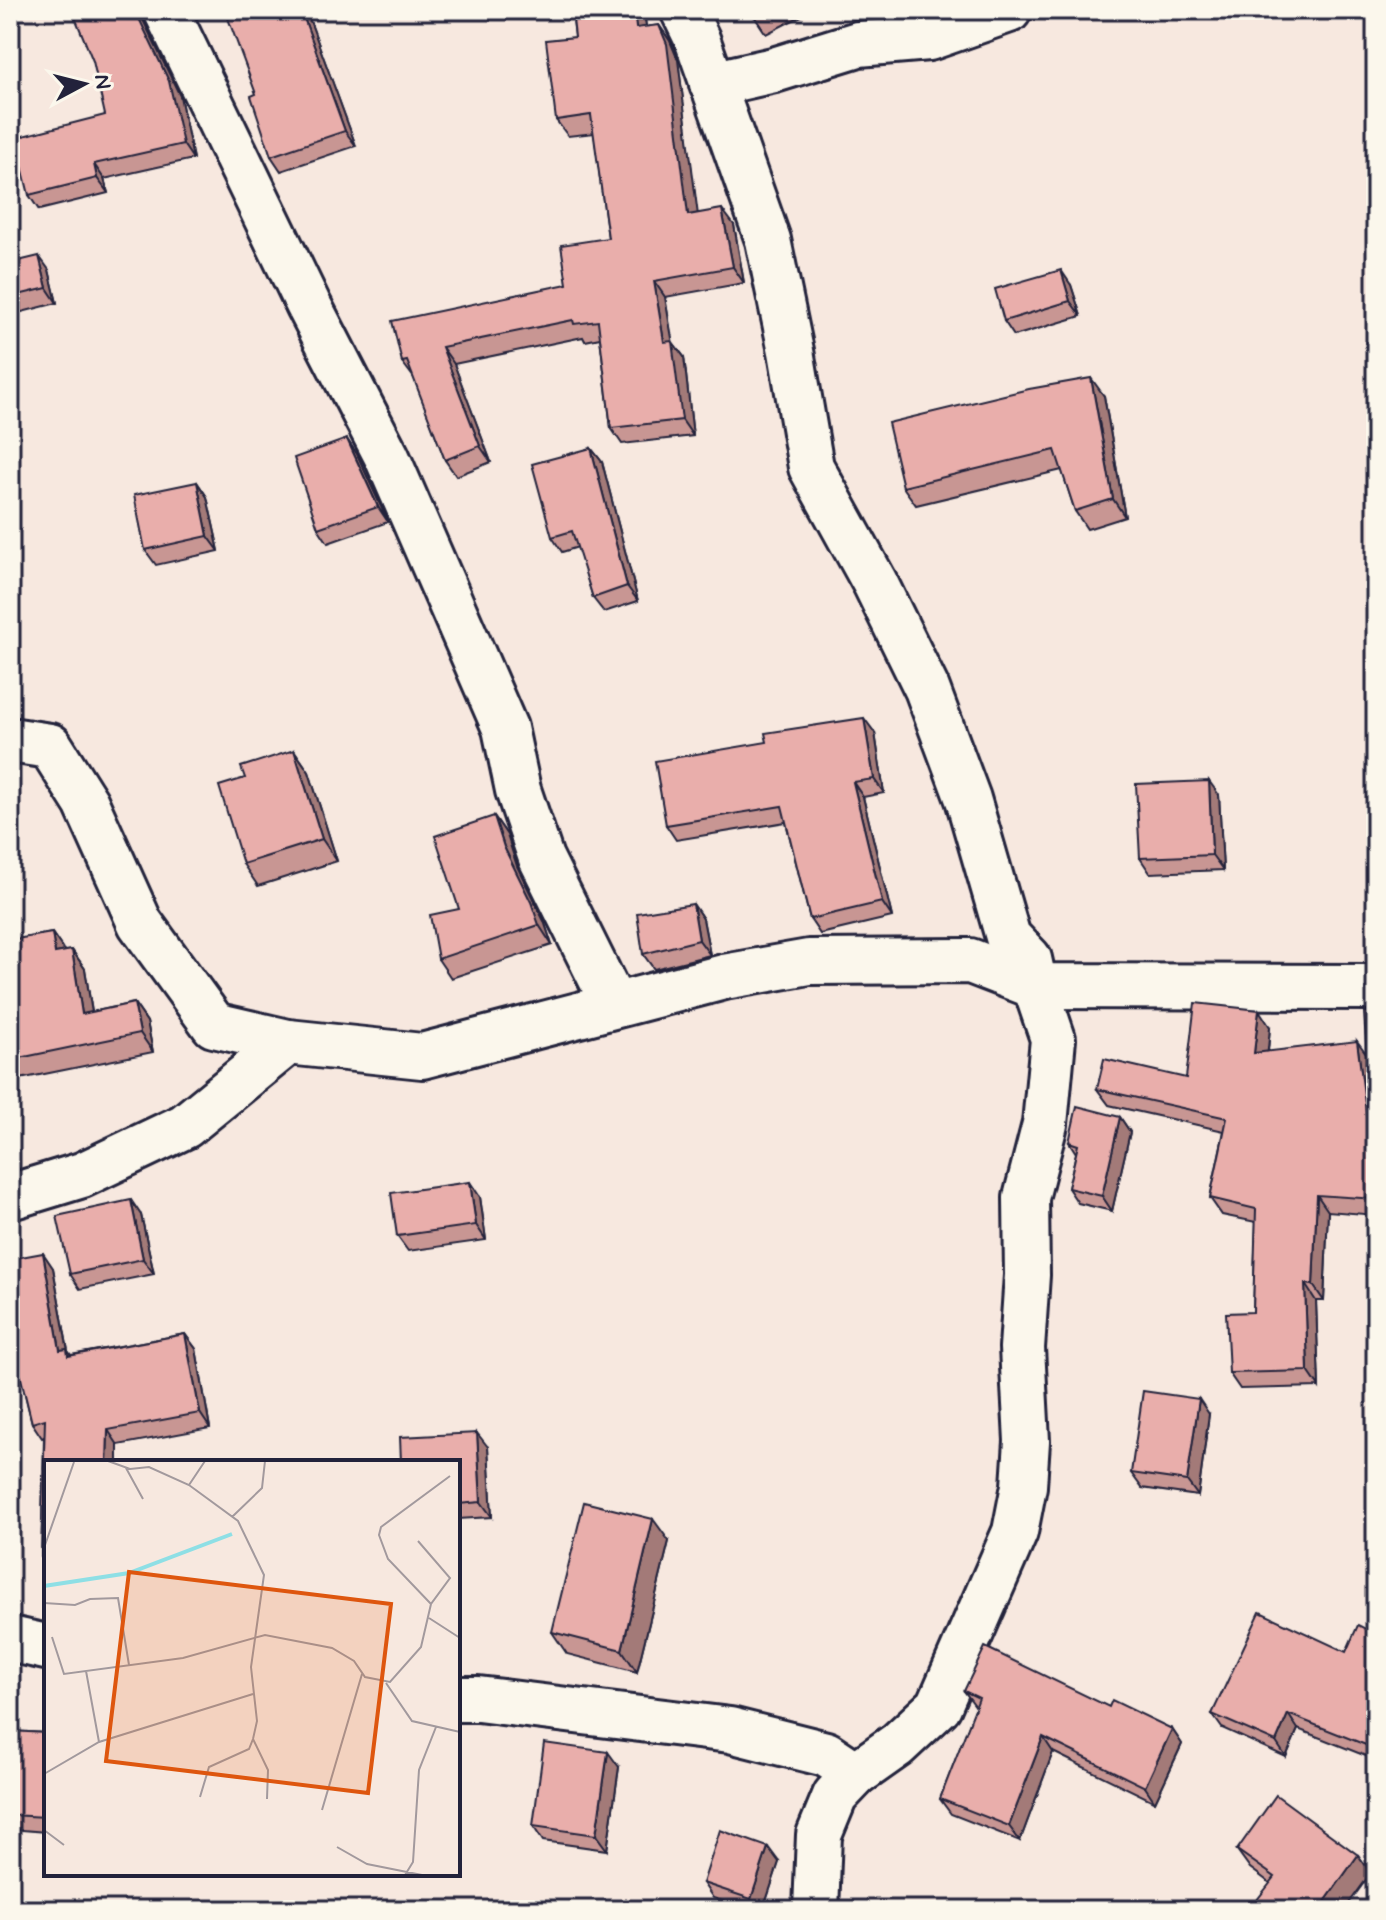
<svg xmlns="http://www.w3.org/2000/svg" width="1386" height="1920" viewBox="0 0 1386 1920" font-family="Mynerve,sans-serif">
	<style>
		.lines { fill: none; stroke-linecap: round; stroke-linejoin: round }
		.street-casing { stroke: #22223b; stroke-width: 50 }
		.street { stroke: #fbf7ec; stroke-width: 44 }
		.wall { fill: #c89693; stroke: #22223b; stroke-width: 2 }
		.shaded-wall { fill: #a37a78; stroke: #22223b; stroke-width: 2 }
		.building { fill: #e9aeab; stroke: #22223b; stroke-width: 2 }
		.inset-river { fill: none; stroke: #8edfe5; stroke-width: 4 }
		.inset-road { fill: none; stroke: #a2999d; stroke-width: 2 }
		.view { fill: #de560e; fill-opacity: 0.15; stroke: #de560e; stroke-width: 4 }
		.inset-edge { fill: none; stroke: #22223b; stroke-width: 4 }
	</style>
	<rect width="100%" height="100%" fill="#f7e8df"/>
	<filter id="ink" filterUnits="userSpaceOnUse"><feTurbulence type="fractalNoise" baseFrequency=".0125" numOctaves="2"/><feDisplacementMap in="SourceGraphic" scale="16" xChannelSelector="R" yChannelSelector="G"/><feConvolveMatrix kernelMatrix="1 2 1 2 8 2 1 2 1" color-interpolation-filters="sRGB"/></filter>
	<g filter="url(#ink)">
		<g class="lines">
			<defs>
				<g id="street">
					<path d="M166,10L308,304L387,457L505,728L518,790L541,858L614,1005"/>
					<path d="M683,10L697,39L768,240L791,351L811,467L875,583L927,689L968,799L1008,937L1029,959L1035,986L1053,1039L1045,1124L1026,1198L1027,1275L1022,1348L1027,1441L1024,1486L1015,1532L939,1706L897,1745L856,1774L835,1796L819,1835L816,1910"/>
					<path d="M712,84L774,70L858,44L929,38L1009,10"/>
					<path d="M10,740L50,746L86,803L140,923L214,1025L288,1042L422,1056L724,977L809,962L970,961L1035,986L1376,987"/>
					<path d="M10,1197L82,1175L185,1126L288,1042"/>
					<path d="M10,1639L46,1647"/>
					<path d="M458,1699H478L730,1730L826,1754L856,1774"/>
				</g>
			</defs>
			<use href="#street" class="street-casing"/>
			<use href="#street" class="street"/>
		</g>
		<g class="wall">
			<path d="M306,10L356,146L281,171L271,156L256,94Z"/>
			<path d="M572,10H644L646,27L659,25L670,41L678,60L697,213L734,225L744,283L665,297L672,341L684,357L693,436L622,444L611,428L600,338L585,341L583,337L454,364L491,462L456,476L445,460L414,378L402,362L567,284L608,238L594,133L568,136L556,120L575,37Z"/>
			<path d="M750,10H813L766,34Z"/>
			<path d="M143,20L180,96L193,159L104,179L108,193L39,210L29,195L105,115Z"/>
			<path d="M10,263L49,270L57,303L10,315Z"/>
			<path d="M1071,285L1081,316L1014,336L1004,321Z"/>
			<path d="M1104,396L1125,517L1087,529L1075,511L1062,470L916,505L903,487Z"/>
			<path d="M591,448L602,462L638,601L604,612L593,598L578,547L562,552L552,537Z"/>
			<path d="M357,454L388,522L328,543L318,528Z"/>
			<path d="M197,482L207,497L219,551L156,565L145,550Z"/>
			<path d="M875,733L884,793L863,797L892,917L820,934L810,919L786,822L676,840L666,825Z"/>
			<path d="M294,750L309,772L337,861L258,886L243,864Z"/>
			<path d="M1219,795L1223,870L1150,873L1140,858Z"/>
			<path d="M494,816L507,835L517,866L544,921L552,945L451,978L438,959L459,909Z"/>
			<path d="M693,904L703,919L710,955L654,969L643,954Z"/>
			<path d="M52,933L64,951L72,950L85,969L92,1012L134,1003L147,1022L153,1052L10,1081V940Z"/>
			<path d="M1376,1011V1072L1369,1062L1376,1114V1215L1328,1211L1324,1301H1316L1319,1387L1240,1389L1229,1373L1253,1312L1256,1222L1222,1215L1210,1198L1224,1131L1109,1105L1097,1089L1186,1078L1270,1027L1268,1052L1367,1054Z"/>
			<path d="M1120,1117L1130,1132L1112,1211L1078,1203L1068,1188L1076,1153L1069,1142Z"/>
			<path d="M480,1197L486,1240L408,1251L397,1236Z"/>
			<path d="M141,1215L154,1274L80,1289L70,1274Z"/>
			<path d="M10,1259L53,1268L68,1351L71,1355L185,1334L196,1349L210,1428L118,1445V1462H46V1567L41,1560L44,1437L42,1438L32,1423L14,1349L10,1350Z"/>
			<path d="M1209,1414L1198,1496L1142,1488L1131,1473Z"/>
			<path d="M488,1447L492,1517L458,1519V1462Z"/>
			<path d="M669,1541L637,1672L567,1654L552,1632Z"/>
			<path d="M1376,1634V1760L1298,1729L1286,1757L1222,1728L1212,1714L1346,1652Z"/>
			<path d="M964,1691L1109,1707L1172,1729L1182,1744L1155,1802L1053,1752L1020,1841L951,1814L940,1799L976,1707Z"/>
			<path d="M10,1731L46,1733V1832L10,1829Z"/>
			<path d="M619,1767L607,1850L543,1841L533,1826Z"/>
			<path d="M1237,1850L1358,1855L1371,1873L1270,1883L1250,1868Z"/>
			<path d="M779,1862L763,1910H749L713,1898L703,1883Z"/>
		</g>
		<g class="shaded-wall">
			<path d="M135,10H141L143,20L180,96L193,159L183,144Z"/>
			<path d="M301,10H306L356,146L345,131Z"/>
			<path d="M634,10H644L648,44L636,28Z"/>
			<path d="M659,25L670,41L678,60L700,231L688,215Z"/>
			<path d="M94,164L104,179L108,193L97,178Z"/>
			<path d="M722,209L734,225L744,283L733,267Z"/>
			<path d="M39,256L49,270L57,303L47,288Z"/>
			<path d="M1061,270L1071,285L1081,316L1070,301Z"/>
			<path d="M654,281L665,297L674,350L672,341L684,357L693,436L682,420L664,342Z"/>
			<path d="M442,347L454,364L491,462L480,446Z"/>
			<path d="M1091,378L1104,396L1125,517L1113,499Z"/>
			<path d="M347,439L357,454L388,522L378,507Z"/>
			<path d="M591,448L602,462L638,601L627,586Z"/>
			<path d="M197,482L207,497L219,551L208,536Z"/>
			<path d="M864,718L875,733L884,793L874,779Z"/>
			<path d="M294,750L309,772L337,861L322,839Z"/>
			<path d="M1209,781L1219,795L1223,870L1212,855Z"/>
			<path d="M853,782L863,797L892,917L882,902Z"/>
			<path d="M494,816L507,835L517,866L544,921L552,945L539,925L504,847Z"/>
			<path d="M693,904L703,919L710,955L699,940Z"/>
			<path d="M52,933L65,952L55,953Z"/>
			<path d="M72,950L85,969L95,1032L82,1014Z"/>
			<path d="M134,1003L147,1022L153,1052L140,1033Z"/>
			<path d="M1259,1010L1270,1027L1266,1070L1254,1053Z"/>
			<path d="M1357,1041L1369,1057L1367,1059L1369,1062L1376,1114V1149L1370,1141Z"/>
			<path d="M1120,1117L1130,1132L1112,1211L1102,1196Z"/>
			<path d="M470,1182L480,1197L486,1240L476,1225Z"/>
			<path d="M1317,1195L1328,1211L1324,1301L1313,1285Z"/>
			<path d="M131,1200L141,1215L154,1274L143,1259Z"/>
			<path d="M43,1253L53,1268L68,1351L77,1364L60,1350Z"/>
			<path d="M1305,1284L1316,1301L1319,1387L1308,1371Z"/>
			<path d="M185,1334L196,1349L210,1428L200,1413Z"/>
			<path d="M1199,1399L1209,1414L1198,1496L1187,1481Z"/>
			<path d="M108,1430L118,1445V1462H107Z"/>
			<path d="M477,1433L488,1447L492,1517L481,1502Z"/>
			<path d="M653,1519L669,1541L637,1672L622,1650Z"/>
			<path d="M1288,1714L1298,1729L1286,1757L1276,1742Z"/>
			<path d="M1172,1729L1182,1744L1155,1802L1145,1787Z"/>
			<path d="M1043,1737L1053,1752L1020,1841L1009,1826Z"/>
			<path d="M608,1752L619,1767L607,1850L596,1835Z"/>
			<path d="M768,1847L779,1862L763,1910H759L751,1899Z"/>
			<path d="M1358,1855L1371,1873L1344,1910H1319Z"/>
		</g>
		<g class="building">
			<path d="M72,10H135L169,81L183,144L94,164L97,178L29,195L15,138L105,115L93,61Z"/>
			<path d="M225,10H301L345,131L271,156L251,96L256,94Z"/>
			<path d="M572,10H634L636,28L659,25L667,44L688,215L722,209L733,267L654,281L664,342L672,341L682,420L611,428L598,321L574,324L573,320L442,347L480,446L445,460L407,361L402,362L392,321L567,284L561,245L608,238L591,115L556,120L546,40L575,37Z"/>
			<path d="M750,10H768L754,17Z"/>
			<path d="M39,256L47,288L10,297V263Z"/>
			<path d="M1061,270L1070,301L1004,321L995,289Z"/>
			<path d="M1091,378L1113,499L1075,511L1055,450L903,487L888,423L1029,389Z"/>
			<path d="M347,439L378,507L318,528L294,458Z"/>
			<path d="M591,448L627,586L593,598L572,531L552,537L532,464Z"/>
			<path d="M197,482L208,536L145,550L134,495Z"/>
			<path d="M864,718L874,779L853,782L882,902L810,919L782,806L666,825L655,761L767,742L765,733Z"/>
			<path d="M294,750L322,839L243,864L219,786L245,778L241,767Z"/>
			<path d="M1209,781L1212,855L1140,858L1136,784Z"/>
			<path d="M494,816L504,847L531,902L539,925L438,959L430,915L459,909L435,836Z"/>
			<path d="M693,904L699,940L643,954L637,913Z"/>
			<path d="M52,933L55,953L72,950L82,1014L134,1003L140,1033L10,1060V940Z"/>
			<path d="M1195,1003L1259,1010L1254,1053L1357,1041L1370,1141H1376V1199L1317,1195L1313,1285L1305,1284L1308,1371L1229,1373L1226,1313L1253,1312L1256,1209L1210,1198L1227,1118L1097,1089L1104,1059L1186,1078Z"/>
			<path d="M1376,1011V1058L1367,1059L1364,1012Z"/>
			<path d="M1077,1106L1120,1117L1102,1196L1068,1188L1078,1145L1069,1142Z"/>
			<path d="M470,1182L476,1225L397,1236L391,1193Z"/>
			<path d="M131,1200L143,1259L70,1274L57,1216Z"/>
			<path d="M43,1253L60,1350L67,1349L68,1356L185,1334L200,1413L108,1430L107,1462H46V1560H41L45,1419L32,1423L10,1333V1259Z"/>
			<path d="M1143,1391L1199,1399L1187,1481L1131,1473Z"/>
			<path d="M477,1433L481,1502L458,1504V1462H401L400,1437Z"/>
			<path d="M584,1502L653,1519L622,1650L552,1632Z"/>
			<path d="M1260,1612L1346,1652L1358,1625L1376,1634V1749L1288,1714L1276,1742L1212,1714Z"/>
			<path d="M985,1647L1109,1707L1112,1700L1172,1729L1145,1787L1043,1737L1009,1826L940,1799L979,1698L964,1691Z"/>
			<path d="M10,1731L46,1733V1817L10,1815Z"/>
			<path d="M544,1743L608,1752L596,1835L533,1826Z"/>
			<path d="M1276,1795L1358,1855L1319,1910H1249L1275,1877L1237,1850Z"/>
			<path d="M720,1830L768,1847L751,1899L703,1883Z"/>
		</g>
	</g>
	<g transform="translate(44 1460)">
		<rect width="416" height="416" fill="#f7e8df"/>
		<path class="inset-river" d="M0,126L85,113L188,74"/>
		<path class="inset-road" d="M64,1L86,9L105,7L145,25L194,61L220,115L207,207L213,261L209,279L205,289L165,307L156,337M82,8L99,39M145,25L161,1M188,57L218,28L221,1M0,88L30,2M0,143L31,145L46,139L74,138L85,205M387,144L344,99L335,75L337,67L406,16M385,158L416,178M8,177L20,214L139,198L221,175L288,188L310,201L321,217L346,222L377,187L387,144L406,118L374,81M42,211L55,282M342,223L368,261L416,272M209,279L224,310L223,339M0,314L55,282L209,234M278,350L318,214M0,370L20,385M293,387L323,404L378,415M361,415L369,402L375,310L392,267"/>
		<path class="view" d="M85,112L347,144L324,333L62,301Z"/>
		<rect width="416" height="416" class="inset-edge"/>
	</g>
	<rect width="1386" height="1920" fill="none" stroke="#fbf7ec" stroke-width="40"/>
	<rect x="20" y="20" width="1346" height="1880" fill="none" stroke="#22223b" stroke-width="3" filter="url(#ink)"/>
	<g transform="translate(84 84) rotate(83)" stroke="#fbf7ec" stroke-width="6" paint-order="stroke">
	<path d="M0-6L14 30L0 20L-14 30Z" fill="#22223b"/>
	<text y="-12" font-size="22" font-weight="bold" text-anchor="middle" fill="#22223b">N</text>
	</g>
</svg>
